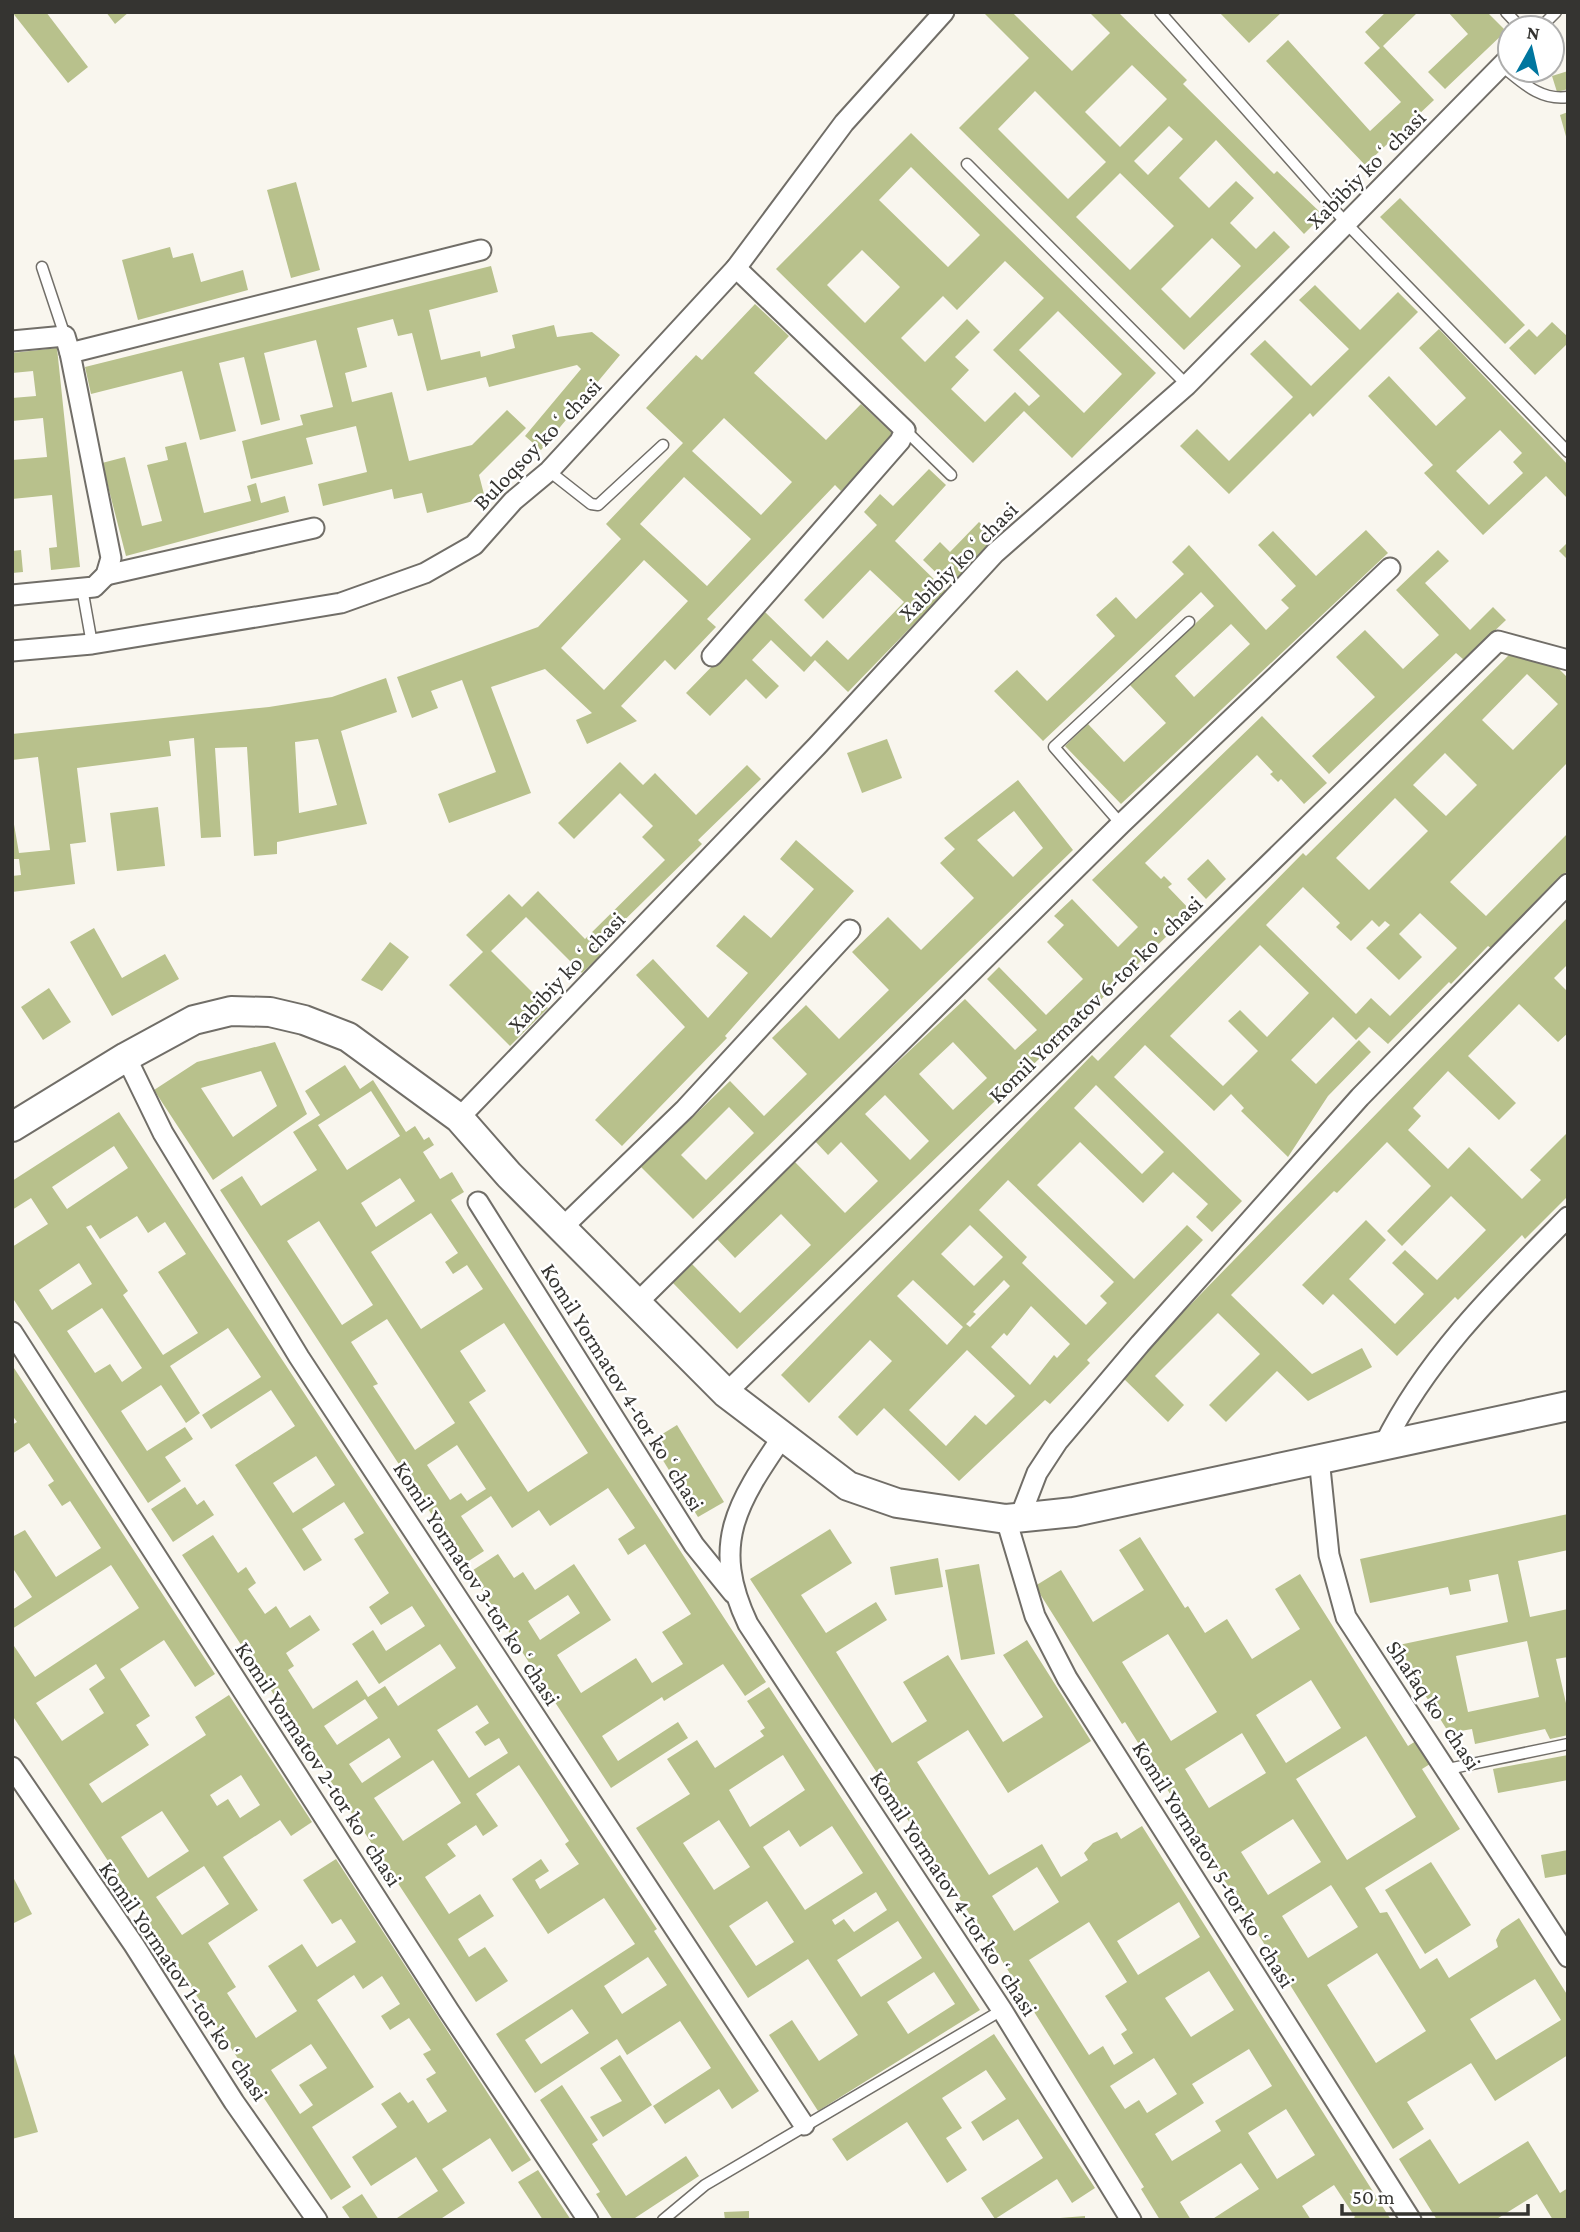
<svg xmlns="http://www.w3.org/2000/svg" width="1580" height="2232" viewBox="0 0 1580 2232" font-family="'Crimson Pro',serif">
	<style>
		.building { fill: #b8c18c; fill-rule: evenodd }
		.lines { fill: none; stroke-linecap: round; stroke-linejoin: round }
		.lane-casing { stroke: #716e68; stroke-width: 13 }
		.street-casing { stroke: #716e68; stroke-width: 23 }
		.secondary-casing { stroke: #716e68; stroke-width: 32 }
		.lane { stroke: #fff; stroke-width: 10 }
		.street { stroke: #fff; stroke-width: 19 }
		.secondary { stroke: #fff; stroke-width: 28 }
		.labels { text-anchor: middle; dominant-baseline: central; stroke-width: 5; stroke-linejoin: round; paint-order: stroke }
		.street-label { font-size: 23px; fill: #353431; stroke: #fff }
	</style>
	<rect width="100%" height="100%" fill="#f9f6ee"/>
	<g class="building">
		<path d="M12,12H46L88,67L68,83Z"/>
		<path d="M106,12H129L115,24Z"/>
		<path d="M983,12H1012L1072,71L1110,33L1089,12H1118L1187,80L1183,84L1274,174L1277,171L1323,215L1304,234L1216,140L1179,178L1209,208L1236,181L1254,198L1230,223L1256,249L1274,231L1290,247L1184,350L959,128L1029,58ZM1132,65L1167,99L1120,147L1085,112ZM1035,91L1106,162L1068,199L998,129ZM1169,126L1183,139L1148,175L1134,161ZM1120,173L1174,226L1130,270L1076,217ZM1212,238L1241,266L1190,318L1161,289Z"/>
		<path d="M1219,12H1282L1249,43Z"/>
		<path d="M1386,12H1418L1383,46L1434,100L1365,165L1266,61L1288,40L1370,131L1401,102L1364,63L1380,48L1365,32Z"/>
		<path d="M1448,12H1487L1506,31L1445,89L1428,72L1468,34Z"/>
		<path d="M1568,71V89L1557,92L1552,76Z"/>
		<path d="M1568,112V140H1567L1560,115Z"/>
		<path d="M911,133L1156,373L1072,458L1024,411L973,463L776,269ZM911,167L980,235L948,267L879,200ZM862,250L900,287L865,323L827,285ZM1005,261L1044,298L993,350L1040,396L1029,406L1015,392L985,422L951,389L969,370L955,357L980,332L967,319L925,362L901,338L943,296L957,310ZM1058,311L1122,374L1084,413L1019,350Z"/>
		<path d="M296,182L320,270L291,278L267,190Z"/>
		<path d="M1400,198L1525,325L1505,344L1380,217Z"/>
		<path d="M170,247L173,258L193,253L201,282L243,270L248,290L138,320L122,260Z"/>
		<path d="M491,266L498,292L429,310L441,360L480,351L481,357L515,348L512,335L554,325L557,337L592,332L620,355L541,450L525,436L581,369L577,365L489,387L486,377L427,391L412,333L398,336L393,319L357,328L367,367L345,373L352,402L392,392L409,461L472,445L507,410L526,428L479,475L485,498L427,513L422,493L394,499L392,489L323,506L318,484L367,472L356,426L306,438L313,464L251,479L242,441L303,425L300,415L333,407L316,340L264,353L280,420L261,425L244,357L219,363L236,431L200,440L182,371L91,394L85,367Z"/>
		<path d="M1315,285L1360,330L1398,292L1418,312L1313,417L1310,413L1229,494L1180,446L1197,429L1229,461L1293,397L1250,354L1265,340L1311,386L1349,349L1299,300Z"/>
		<path d="M755,304L789,336L754,373L826,440L861,404L894,435L841,491L835,485L707,619L716,627L675,670L665,660L621,706L637,721L587,744L576,720L592,713L545,669L491,687L531,793L449,823L438,794L496,772L462,680L431,691L438,708L412,718L397,677L538,627L621,539L606,524L683,443L646,408L696,355L702,360ZM724,418L792,482L761,515L692,451ZM684,477L751,539L707,586L640,524ZM644,560L688,601L604,690L561,648Z"/>
		<path d="M1552,322L1568,337V343L1535,375L1509,348L1529,329L1537,337Z"/>
		<path d="M1439,329L1568,465V499L1546,476L1483,535L1424,473L1433,465L1368,396L1389,376L1436,426L1466,398L1419,348ZM1500,430L1522,453L1513,462L1523,473L1489,505L1456,471Z"/>
		<path d="M57,348L80,567L51,570L49,548L57,547L52,495L12,499V460L47,457L43,418L12,421V398L36,396L33,371L12,373V353Z"/>
		<path d="M186,442L204,513L251,501L247,486L256,483L261,503L285,496L289,512L126,556L102,463L125,457L142,526L162,521L147,465L168,460L165,447Z"/>
		<path d="M929,469L946,485L895,541L946,591L848,692L815,660L804,672L771,640L752,660L779,686L766,699L746,679L710,716L686,693L765,612L811,657L827,640L848,660L904,602L870,570L823,619L804,600L877,525L864,512L880,494L893,506Z"/>
		<path d="M979,522L996,538L950,586L923,560L940,542L950,552Z"/>
		<path d="M1366,530L1388,553L1121,804L1065,746L1088,724L1124,762L1166,723L1130,685L1214,606L1201,592L1043,741L994,691L1017,670L1047,701L1115,636L1096,615L1116,597L1136,619L1184,574L1172,562L1189,545L1266,630L1289,608L1281,600L1296,586L1258,545L1273,531L1316,576ZM1231,624L1250,644L1194,697L1175,676Z"/>
		<path d="M1568,542V560L1559,551Z"/>
		<path d="M21,550L23,572L12,573V551Z"/>
		<path d="M1438,550L1449,561L1425,583L1470,630L1493,607L1506,620L1464,660L1456,653L1329,774L1312,756L1375,697L1336,657L1365,630L1403,669L1439,635L1396,590Z"/>
		<path d="M1514,650L1544,654L1568,678V762L1450,882L1486,916L1568,833V870L1491,948L1488,946L1451,984L1449,982L1388,1044L1369,1027L1356,1040L1333,1017L1291,1060L1316,1084L1359,1040L1371,1052L1328,1096L1288,1157L1241,1111L1244,1108L1231,1094L1214,1111L1145,1045L1114,1077L1242,1201L1212,1232L1196,1217L1208,1204L1173,1172L1143,1203L1080,1142L1037,1185L1134,1279L1187,1225L1203,1240L1087,1360L1090,1363L1050,1404L1045,1400L959,1481L884,1408L857,1436L838,1417L892,1361L870,1340L809,1403L781,1375L1092,1055L1098,1061L1303,853L1306,856ZM1527,674L1558,704L1513,750L1482,720ZM1445,753L1477,785L1446,816L1413,785ZM1395,798L1428,831L1369,890L1336,858ZM1303,887L1340,923L1336,927L1351,941L1372,920L1379,927L1385,921L1390,925L1366,948L1399,980L1422,957L1399,934L1420,913L1457,948L1390,1016L1371,998L1356,1014L1266,925ZM1260,945L1309,993L1267,1037L1240,1010L1228,1021L1258,1051L1223,1086L1170,1036ZM1096,1085L1164,1152L1142,1174L1074,1108ZM1008,1180L1114,1282L1100,1296L1107,1303L1086,1325L1022,1263L1027,1257L979,1210ZM970,1225L1003,1257L974,1286L941,1254ZM913,1280L963,1327L947,1345L897,1296ZM1004,1280L1010,1286L970,1327L966,1324L976,1314L973,1312ZM1031,1306L1070,1344L1057,1358L1054,1355L1030,1385L991,1347L1004,1333L1007,1336ZM967,1350L1015,1396L986,1425L975,1415L946,1446L909,1410Z"/>
		<path d="M386,678L397,712L341,731L367,824L277,842V854L254,856L247,747L215,748L221,837L201,838L194,738L169,741L171,756L77,768L86,842L70,844L75,884L12,892V876L21,875L19,859H12V813L19,853L50,850L38,757L12,760V734L269,707L332,697ZM318,739L337,805L299,813L295,742Z"/>
		<path d="M1262,716L1327,783L1304,804L1281,779L1278,782L1270,774L1273,772L1257,755L1145,863L1161,879L1164,876L1172,884L1168,887L1192,912L737,1349L673,1283L692,1264L740,1313L811,1245L781,1214L735,1258L714,1236L793,1160L845,1213L878,1181L841,1142L828,1155L814,1140L965,999L1015,1050L1037,1030L987,979L999,967L1046,1015L1083,979L1047,942L1064,925L1054,916L1072,899L1118,947L1138,927L1092,880ZM953,1042L987,1078L953,1110L919,1074ZM885,1095L929,1141L910,1160L865,1114Z"/>
		<path d="M887,739L902,778L862,793L847,753Z"/>
		<path d="M620,762L643,785L655,773L696,815L747,765L761,779L698,840L702,844L595,949L601,955L582,973L526,917L491,951L548,1008L510,1046L449,985L483,952L466,935L509,894L522,907L538,891L585,939L665,860L642,837L653,826L620,793L574,839L558,823Z"/>
		<path d="M1018,780L1073,850L693,1219L641,1167L730,1081L764,1116L807,1074L772,1038L806,1005L839,1039L889,990L852,952L888,917L921,950L974,898L940,863L955,849L944,838ZM1014,811L1043,848L1013,877L977,840ZM729,1107L754,1133L706,1180L681,1155Z"/>
		<path d="M158,807L165,866L117,871L110,813Z"/>
		<path d="M796,840L854,891L725,1036L727,1038L622,1146L595,1120L685,1027L636,975L653,959L708,1018L748,973L716,946L744,915L771,938L814,889L780,859Z"/>
		<path d="M1208,859L1226,879L1206,899L1187,879Z"/>
		<path d="M1568,917V964L1554,978L1568,992V1033L1558,1042L1519,1004L1468,1056L1516,1103L1499,1120L1448,1071L1413,1108L1421,1116L1408,1130L1448,1169L1469,1147L1522,1199L1541,1180L1530,1170L1568,1132V1196L1525,1239L1522,1235L1458,1300L1455,1297L1397,1356L1333,1294L1323,1305L1302,1285L1366,1220L1386,1240L1349,1279L1395,1324L1424,1294L1392,1263L1405,1250L1437,1280L1486,1230L1451,1196L1402,1246L1387,1231L1431,1186L1387,1142L1337,1193L1334,1191L1231,1295L1312,1374L1362,1348L1372,1367L1308,1401L1277,1371L1226,1422L1209,1405L1260,1354L1218,1313L1155,1376L1184,1405L1168,1422L1121,1376Z"/>
		<path d="M94,928L122,978L165,954L179,979L112,1016L70,942Z"/>
		<path d="M390,942L409,957L382,991L361,980Z"/>
		<path d="M49,988L71,1022L43,1040L21,1007Z"/>
		<path d="M275,1042L307,1114L213,1180L154,1090L197,1062ZM261,1071L277,1106L233,1137L201,1088Z"/>
		<path d="M345,1065L360,1089L373,1080L406,1132L415,1126L424,1140L429,1137L434,1145L423,1152L440,1179L452,1172L464,1192L451,1200L766,1682L745,1696L723,1664L664,1701L662,1697L602,1736L618,1761L678,1722L688,1738L611,1788L470,1572L498,1554L514,1578L523,1572L535,1590L574,1564L611,1620L557,1655L581,1693L636,1658L652,1683L683,1664L662,1632L691,1614L645,1544L628,1555L618,1539L635,1528L608,1488L550,1526L539,1510L512,1528L491,1496L461,1516L484,1551L464,1564L220,1190L242,1176L261,1206L317,1170L293,1132L320,1115L305,1091ZM371,1091L400,1136L347,1170L318,1125ZM400,1178L415,1201L376,1227L361,1203ZM431,1213L458,1253L445,1262L453,1274L467,1265L483,1289L421,1329L371,1252ZM319,1221L373,1305L342,1325L287,1241ZM387,1319L455,1423L415,1450L373,1386L378,1384L351,1342ZM504,1323L588,1453L528,1492L469,1402L486,1391L460,1351ZM457,1445L486,1489L467,1501L461,1493L450,1500L427,1465ZM568,1595L580,1613L540,1640L528,1621Z"/>
		<path d="M119,1112L657,1929L654,1931L759,2091L732,2109L719,2089L665,2124L653,2106L711,2068L680,2021L627,2055L617,2039L535,2093L496,2034L635,1944L604,1898L548,1934L535,1914L512,1879L541,1859L549,1871L535,1880L540,1889L579,1864L565,1844L569,1841L541,1798L519,1765L476,1794L498,1826L483,1836L476,1825L447,1844L456,1856L425,1877L449,1914L480,1894L494,1916L458,1939L469,1957L485,1947L508,1981L476,2002L182,1555L213,1535L238,1573L246,1567L256,1583L248,1589L265,1614L276,1606L290,1628L310,1615L320,1630L286,1653L294,1666L288,1670L313,1709L357,1680L368,1697L385,1686L398,1706L456,1668L440,1644L379,1684L352,1644L373,1630L386,1651L425,1626L412,1606L381,1625L369,1607L389,1593L354,1539L364,1533L344,1502L302,1529L322,1560L304,1571L235,1465L295,1426L271,1390L211,1429L202,1415L261,1377L228,1328L170,1366L200,1413L186,1423L161,1385L121,1411L147,1451L185,1427L193,1439L165,1457L181,1481L148,1503L12,1297V1247L48,1224L31,1198L12,1210V1181ZM114,1146L128,1168L67,1209L52,1187ZM137,1216L148,1233L165,1222L186,1254L158,1272L198,1333L163,1355L123,1295L128,1291L86,1227L91,1225L100,1239ZM79,1263L92,1284L52,1310L39,1290ZM102,1308L142,1368L122,1382L110,1364L95,1373L67,1331ZM316,1456L335,1485L293,1513L273,1483ZM365,1699L378,1718L337,1745L324,1726ZM477,1705L489,1723L475,1732L485,1746L499,1738L508,1753L469,1778L437,1730ZM389,1738L401,1757L362,1783L349,1764ZM433,1760L461,1803L403,1841L374,1798ZM648,1957L667,1985L622,2014L604,1986ZM572,2009L589,2033L541,2064L525,2040Z"/>
		<path d="M12,1365L215,1674L195,1687L164,1640L120,1669L150,1716L136,1725L149,1745L89,1784L102,1803L206,1735L195,1717L229,1695L312,1822L291,1836L280,1820L223,1857L258,1910L208,1943L236,1987L227,1993L256,2038L297,2011L268,1966L302,1944L317,1967L356,1942L341,1919L332,1924L303,1880L336,1859L531,2160L512,2172L490,2138L442,2169L465,2203L439,2220H394L438,2191L416,2157L371,2186L352,2157L397,2127L381,2104L400,2092L408,2103L413,2100L428,2123L447,2111L426,2079L436,2073L423,2054L431,2050L409,2018L390,2030L381,2016L400,2004L382,1976L363,1989L354,1975L317,2000L374,2087L312,2127L351,2187L331,2200L12,1715V1643L35,1677L139,1608L111,1565L12,1629V1610L32,1597L12,1567V1537L25,1530L56,1577L101,1548L70,1501L62,1506L48,1485L54,1481L29,1443L12,1454V1425L17,1422L12,1415ZM96,1664L105,1678L89,1689L104,1713L62,1741L36,1703ZM241,1775L260,1805L240,1818L228,1799L217,1806L210,1795ZM162,1811L189,1851L148,1878L121,1837ZM204,1866L229,1904L182,1935L156,1897ZM311,2044L327,2068L299,2085L313,2105L300,2114L271,2070Z"/>
		<path d="M677,1425L724,1502L698,1517L651,1441Z"/>
		<path d="M185,1487L197,1505L204,1500L214,1515L173,1542L151,1509Z"/>
		<path d="M1568,1514V1550L1518,1561L1530,1617L1568,1609V1657L1556,1659L1568,1712V1735L1550,1739L1545,1729L1475,1744L1472,1729L1449,1733L1394,1646L1508,1622L1498,1574L1469,1580L1471,1591L1450,1595L1448,1587L1370,1603L1360,1559ZM1527,1641L1539,1697L1468,1712L1456,1656Z"/>
		<path d="M830,1529L852,1563L801,1595L826,1633L876,1602L887,1620L836,1652L892,1743L927,1721L903,1682L948,1655L1003,1742L1043,1717L1003,1655L1027,1640L1091,1741L1008,1793L968,1730L917,1762L989,1875L1042,1844L1061,1877L1088,1860L1084,1853L1093,1843L1117,1832L1121,1839L1142,1826L1391,2220H1351L1355,2217L1334,2185L1302,2206L1311,2220H1211L1259,2189L1241,2163L1180,2202L1191,2220H1160L1141,2189L1144,2187L999,1956V1959L750,1579ZM1037,1867L1059,1902L1014,1931L992,1896ZM1179,1902L1200,1937L1138,1975L1117,1941ZM1089,1922L1127,1982L1105,1996L1127,2030L1121,2034L1133,2053L1114,2065L1103,2046L1089,2055L1029,1960ZM1209,1971L1234,2010L1191,2037L1165,1998ZM1249,2049L1272,2086L1215,2121L1221,2131L1172,2161L1155,2134L1204,2103L1192,2084ZM1154,2058L1177,2094L1147,2113L1139,2100L1125,2109L1110,2086ZM1286,2109L1315,2155L1277,2179L1248,2133Z"/>
		<path d="M1140,1537L1185,1608L1188,1606L1205,1633L1227,1619L1252,1659L1300,1629L1275,1589L1300,1574L1408,1746L1416,1741L1430,1764L1422,1769L1460,1829L1365,1888L1380,1913L1387,1912L1420,1969L1437,1958L1449,1978L1498,1947L1496,1940L1501,1930L1519,1918L1568,1996V2055L1495,2101L1471,2063L1407,2102L1424,2129L1393,2149L1125,1722L1122,1724L1035,1586L1061,1570L1093,1622L1144,1590L1119,1550ZM1168,1634L1217,1712L1171,1741L1122,1662ZM1311,1680L1341,1728L1286,1763L1256,1715ZM1242,1733L1266,1773L1209,1808L1185,1769ZM1366,1736L1416,1817L1347,1860L1296,1779ZM1293,1819L1321,1862L1268,1895L1241,1852ZM1331,1885L1358,1927L1308,1958L1282,1916ZM1377,1953L1426,2031L1376,2063L1327,1985ZM1535,1979L1561,2020L1496,2060L1470,2019Z"/>
		<path d="M938,1558L943,1587L895,1595L890,1567Z"/>
		<path d="M979,1564L995,1654L961,1660L945,1570Z"/>
		<path d="M769,1687L980,2010L818,2111L769,2035L792,2020L819,2061L858,2035L808,1959L748,1998L636,1828L690,1794L667,1759L697,1740L715,1768L764,1736L760,1731L765,1728L747,1701ZM783,1755L805,1790L750,1827L729,1790ZM719,1820L750,1867L714,1890L683,1843ZM832,1826L863,1873L805,1910L763,1847L789,1830L800,1847ZM876,1892L887,1910L854,1932L844,1919L835,1925L832,1920ZM767,1901L794,1942L756,1966L729,1926ZM898,1921L922,1958L861,1997L837,1960ZM934,1972L955,2004L908,2034L887,2002Z"/>
		<path d="M1568,1755V1780L1498,1793L1493,1769Z"/>
		<path d="M1568,1850V1874L1545,1878L1541,1855Z"/>
		<path d="M1431,1862L1471,1925L1425,1954L1385,1890Z"/>
		<path d="M12,1875L32,1914L12,1924Z"/>
		<path d="M994,2034L1095,2188L1072,2203L1057,2179L995,2219L981,2198L1043,2158L1018,2119L983,2141L971,2122L1006,2099L986,2070L942,2098L962,2128L946,2138L967,2170L947,2183L907,2122L847,2161L832,2139Z"/>
		<path d="M12,2047L38,2132L12,2139Z"/>
		<path d="M620,2055L652,2105L603,2137L590,2117L622,2101L600,2068Z"/>
		<path d="M562,2085L598,2140L592,2144L626,2196L686,2156L699,2176L632,2220H613L596,2194L600,2192L540,2100Z"/>
		<path d="M1430,2139L1459,2184L1528,2141L1560,2193L1568,2188V2220H1553L1537,2194L1495,2220H1437L1399,2159Z"/>
		<path d="M538,2170L571,2220H543L518,2182Z"/>
		<path d="M362,2194L379,2220H351L342,2207Z"/>
		<path d="M749,2211V2220H725L724,2212Z"/>
		<path d="M1085,2216V2220H1061L1060,2218Z"/>
	</g>
	<g class="lines">
		<defs>
			<g id="lane">
				<path d="M1160,12L1347,224L1568,452"/>
				<path d="M1506,12L1521,28"/>
				<path d="M1540,28L1556,12"/>
				<path d="M1502,66C1522,82 1540,101 1568,97"/>
				<path d="M967,164L1187,385"/>
				<path d="M42,267L65,336"/>
				<path d="M905,430L951,475"/>
				<path d="M549,471L591,504L598,505L663,445"/>
				<path d="M82,588L92,644"/>
				<path d="M1121,824L1054,747L1189,622"/>
				<path d="M1448,1769L1568,1744"/>
				<path d="M663,2220L705,2185L1002,2010"/>
			</g>
			<g id="street">
				<path d="M12,341L65,336L70,353"/>
				<path d="M106,575L314,528"/>
				<path d="M12,595L94,587L106,575L111,558L70,353L481,250"/>
				<path d="M12,651L92,644L341,603L425,573L474,545L513,501L549,471L736,268L844,123L944,12"/>
				<path d="M712,656L900,441L905,430L736,268"/>
				<path d="M126,1057L163,1133L299,1357L804,2125"/>
				<path d="M459,1118L817,746L995,553L1187,385L1510,57"/>
				<path d="M478,1202L694,1545L733,1593"/>
				<path d="M564,1226L685,1109L850,930"/>
				<path d="M638,1302L1121,824L1390,568"/>
				<path d="M12,1332L449,2011L588,2220"/>
				<path d="M726,1393L1498,641L1568,660"/>
				<path d="M783,1436C737,1503 710,1544 748,1624L1002,2010L1131,2220"/>
				<path d="M1384,1445C1427,1357 1500,1286 1568,1217"/>
				<path d="M1319,1458L1329,1555L1346,1617L1568,1957"/>
				<path d="M1020,1517L1037,1473L1058,1441L1140,1344L1360,1097L1568,884"/>
				<path d="M1006,1519L1035,1616L1067,1678L1411,2220"/>
				<path d="M12,1767L134,1945L234,2102L317,2220"/>
			</g>
			<path id="secondary" d="M12,1127L126,1057L194,1020L231,1011L270,1012L304,1020L348,1037L459,1118L509,1175L726,1393L848,1486L897,1503L1006,1519L1074,1512L1568,1406"/>
		</defs>
		<use href="#lane" class="lane-casing"/>
		<use href="#street" class="street-casing"/>
		<use href="#secondary" class="secondary-casing"/>
		<use href="#lane" class="lane"/>
		<use href="#street" class="street"/>
		<use href="#secondary" class="secondary"/>
	</g>
	<g class="labels">
		<g class="street-label">
			<text transform="translate(1366 169) rotate(-45)">Xabibiy koʻchasi</text>
			<text transform="translate(537 444) rotate(-46)">Buloqsoy koʻchasi</text>
			<text transform="translate(958 561) rotate(-45)">Xabibiy koʻchasi</text>
			<text transform="translate(566 972) rotate(-46)">Xabibiy koʻchasi</text>
			<text transform="translate(1095 999) rotate(-44)">Komil Yormatov 6-tor koʻchasi</text>
			<text transform="translate(623 1387) rotate(58)">Komil Yormatov 4-tor koʻchasi</text>
			<text transform="translate(477 1583) rotate(57)">Komil Yormatov 3-tor koʻchasi</text>
			<text transform="translate(1434 1705) rotate(56)">Shafaq koʻchasi</text>
			<text transform="translate(319 1764) rotate(57)">Komil Yormatov 2-tor koʻchasi</text>
			<text transform="translate(1214 1864) rotate(58)">Komil Yormatov 5-tor koʻchasi</text>
			<text transform="translate(954 1893) rotate(57)">Komil Yormatov 4-tor koʻchasi</text>
			<text transform="translate(184 1981) rotate(56)">Komil Yormatov 1-tor koʻchasi</text>
		</g>
	</g>
	<rect width="1580" height="2232" fill="none" stroke="#353431" stroke-width="28"/>
	<g transform="translate(1531 49) rotate(8)"><circle r="33" fill="#ffffff" stroke="#aeaead" stroke-width="2"/>
	<path d="M0-5L12 26L0 18L-12 26Z" fill="#00769f"/>
	<text y="-10" font-size="19" font-weight="bold" text-anchor="middle" fill="#353431">N</text>
	</g>
	<path d="M1342 2204v10h186v-10" fill="none" stroke="#353431" stroke-width="3.5"/>
	<text x="1352" y="2204" font-size="21" fill="#353431" stroke="#ffffff" stroke-width="5" paint-order="stroke">50 m</text>
</svg>
